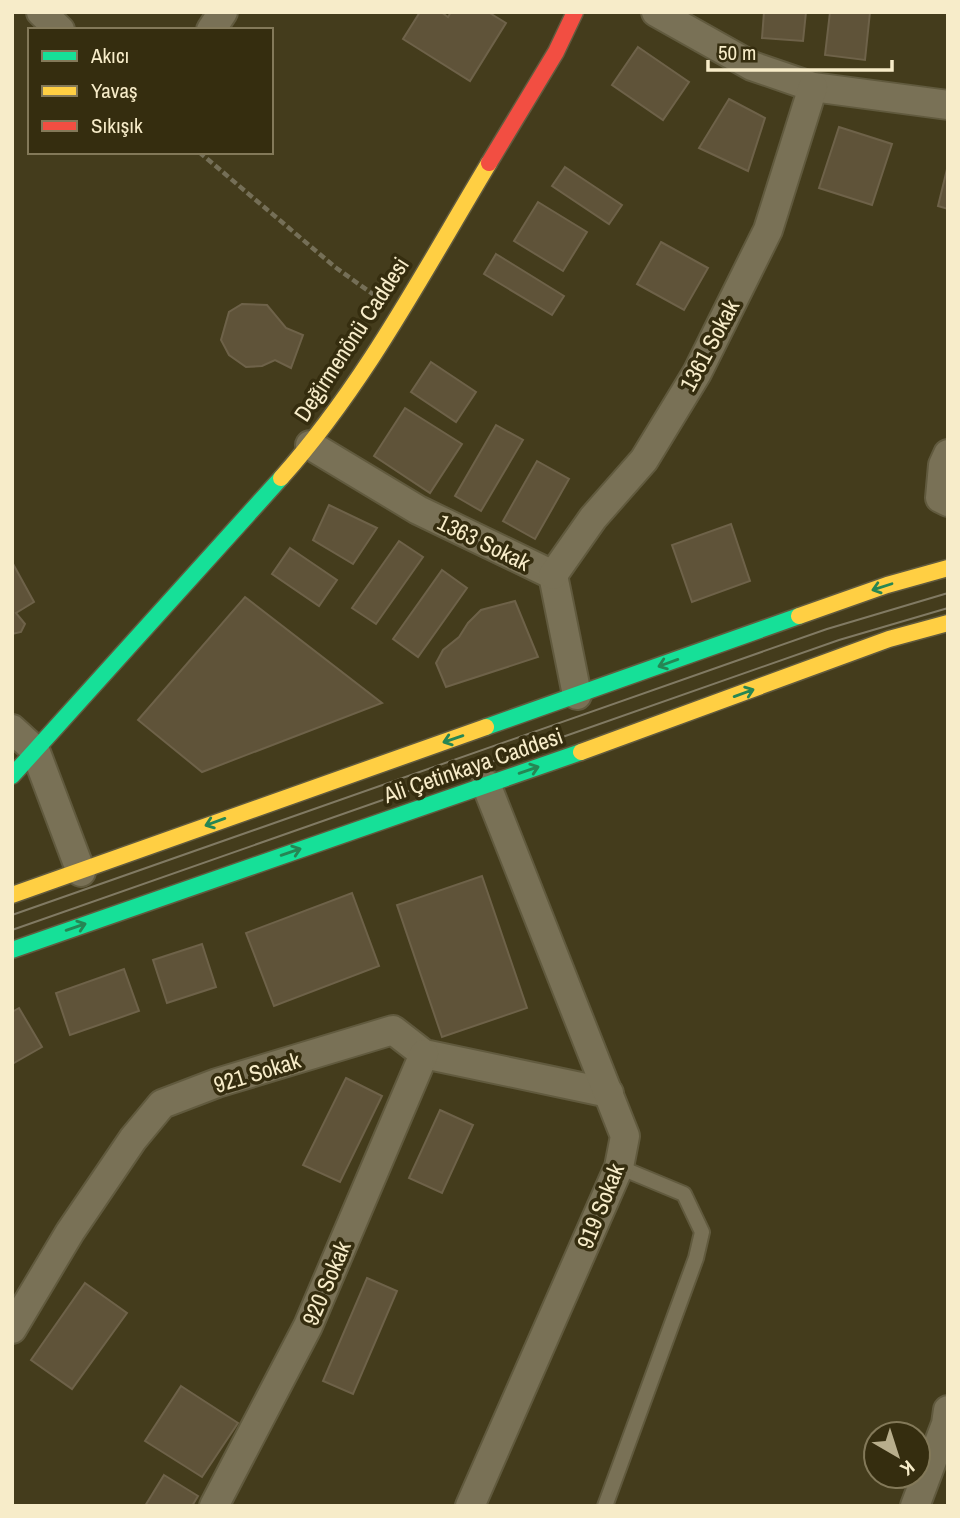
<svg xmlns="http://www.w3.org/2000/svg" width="960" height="1518" viewBox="0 0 960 1518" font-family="'Archivo Narrow',sans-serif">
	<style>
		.building { fill: #5f5339; stroke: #6e6249; stroke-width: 2 }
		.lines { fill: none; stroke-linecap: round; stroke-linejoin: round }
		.lane-casing { stroke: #615a3e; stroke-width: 18 }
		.street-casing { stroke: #615a3e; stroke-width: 32 }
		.fast-casing { stroke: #615a3e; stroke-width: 19 }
		.slow-casing { stroke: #615a3e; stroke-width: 19 }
		.jam-casing { stroke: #615a3e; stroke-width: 19 }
		.path { stroke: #756f57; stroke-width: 4.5; stroke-dasharray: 7 3.5; stroke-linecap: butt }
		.lane { stroke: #797156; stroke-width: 14 }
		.street { stroke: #797156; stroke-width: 28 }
		.fast { stroke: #16e098; stroke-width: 16 }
		.slow { stroke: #ffcf43; stroke-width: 16 }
		.jam { stroke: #f24e42; stroke-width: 16 }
		.tram { stroke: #817a63; stroke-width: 2 }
		.oneway { stroke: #268654 }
		.labels { text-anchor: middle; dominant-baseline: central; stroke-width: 7; stroke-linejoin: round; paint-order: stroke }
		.street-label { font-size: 23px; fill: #f7ecc9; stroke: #352d0f }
	</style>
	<rect width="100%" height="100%" fill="#443c1c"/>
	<g class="building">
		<path d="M420,12H441L448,17L451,12H488L506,23L470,81L403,39Z"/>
		<path d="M764,12H806L803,41L762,38Z"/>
		<path d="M830,12H870L865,60L825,55Z"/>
		<path d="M638,47L689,82L663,120L612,85Z"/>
		<path d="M729,99L765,118L748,171L699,148Z"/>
		<path d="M839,127L892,144L872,205L819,188Z"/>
		<path d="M948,165V209L938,206Z"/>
		<path d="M565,167L622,205L609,224L552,186Z"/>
		<path d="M538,202L587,232L563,271L514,241Z"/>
		<path d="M661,242L708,268L684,310L637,284Z"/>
		<path d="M496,254L564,296L552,315L484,274Z"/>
		<path d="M242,304L267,305L286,328L303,335L291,368L275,360L262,366L246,367L229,355L221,340L229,312Z"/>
		<path d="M431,362L476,392L456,422L411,392Z"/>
		<path d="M405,408L462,444L430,493L374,456Z"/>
		<path d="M496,425L523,440L481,511L455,496Z"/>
		<path d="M537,461L569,479L535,539L503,521Z"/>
		<path d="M329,505L377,528L353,564L313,540Z"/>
		<path d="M731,524L750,581L692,602L672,545Z"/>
		<path d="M399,541L423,557L376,624L352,608Z"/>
		<path d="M290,548L337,580L319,606L272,574Z"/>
		<path d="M12,562L34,602L16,613L25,624L21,632L12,634Z"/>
		<path d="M442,570L467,588L418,657L393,639Z"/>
		<path d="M245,597L382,703L202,772L138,720Z"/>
		<path d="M515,601L538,657L446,687L436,663L443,650L459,637L468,623L481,610Z"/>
		<path d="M482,876L527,1008L442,1037L397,905Z"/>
		<path d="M352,893L379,966L274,1006L246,933Z"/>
		<path d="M202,944L216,987L167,1003L153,960Z"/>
		<path d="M124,969L139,1011L70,1035L56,993Z"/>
		<path d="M19,1008L42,1047L12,1064V1012Z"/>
		<path d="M346,1078L382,1096L340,1182L303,1165Z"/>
		<path d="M440,1110L473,1125L442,1193L409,1178Z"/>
		<path d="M367,1278L397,1291L353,1394L323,1381Z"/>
		<path d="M85,1283L127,1313L72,1389L31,1360Z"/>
		<path d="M181,1386L238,1423L202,1477L145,1441Z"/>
		<path d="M164,1475L198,1496L192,1506H145Z"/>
	</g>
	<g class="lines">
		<defs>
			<path id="lane" d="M605,1506L696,1258L702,1232L684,1194L619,1167"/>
			<g id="street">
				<path d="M41,12L60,30"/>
				<path d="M656,12L752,66L813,87L948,105"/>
				<path d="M211,30L223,12"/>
				<path d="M310,445L418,510L553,575L577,695"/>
				<path d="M948,454L943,465L940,498L948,502"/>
				<path d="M553,575L593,518L644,460L697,373L768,230L813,87"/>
				<path d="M12,729L35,750L81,872"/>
				<path d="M12,1329L70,1232L133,1139L162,1104L217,1083L393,1030L424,1054L609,1093"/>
				<path d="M214,1506L308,1326L424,1054"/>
				<path d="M470,1506L619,1167L625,1136L486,784"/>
				<path d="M915,1506L946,1424L948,1410"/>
			</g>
			<g id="fast">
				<path d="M486,727L799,616"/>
				<path d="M12,776L281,478"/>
				<path d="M12,950L581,752"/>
			</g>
			<g id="slow">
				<path d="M281,478C365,384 424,271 489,163"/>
				<path d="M799,616L887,585L948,568"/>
				<path d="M581,752L889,639L948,623"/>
				<path d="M12,895L486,727"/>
			</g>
			<path id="jam" d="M489,163L556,52L575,12"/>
		</defs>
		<use href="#lane" class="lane-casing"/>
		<use href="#street" class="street-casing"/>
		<use href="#fast" class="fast-casing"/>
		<use href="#slow" class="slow-casing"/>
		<use href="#jam" class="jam-casing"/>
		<path class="path" d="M199,152L335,267L374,295"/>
		<use href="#lane" class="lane"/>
		<use href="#street" class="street"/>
		<use href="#fast" class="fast"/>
		<use href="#slow" class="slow"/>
		<use href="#jam" class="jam"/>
		<g class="tram">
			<path d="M12,915L827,629L948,593"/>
			<path d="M12,930L839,640L948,608"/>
		</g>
	</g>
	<defs><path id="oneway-shaft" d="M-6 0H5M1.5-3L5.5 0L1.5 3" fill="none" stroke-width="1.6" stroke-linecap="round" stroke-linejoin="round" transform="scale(1.75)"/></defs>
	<g class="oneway">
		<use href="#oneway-shaft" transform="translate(882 587) rotate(162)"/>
		<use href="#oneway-shaft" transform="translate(668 663) rotate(160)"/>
		<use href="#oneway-shaft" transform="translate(744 693) rotate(-20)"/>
		<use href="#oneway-shaft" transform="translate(453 739) rotate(161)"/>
		<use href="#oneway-shaft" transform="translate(529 770) rotate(-19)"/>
		<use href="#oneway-shaft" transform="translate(215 822) rotate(160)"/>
		<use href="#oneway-shaft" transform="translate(291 852) rotate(-19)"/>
		<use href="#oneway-shaft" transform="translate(76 927) rotate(-19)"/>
	</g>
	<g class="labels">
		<g class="street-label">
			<text transform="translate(351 339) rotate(-57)">Değirmenönü Caddesi</text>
			<text transform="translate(709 345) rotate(-62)">1361 Sokak</text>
			<text transform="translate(484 542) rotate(26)">1363 Sokak</text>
			<text transform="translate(473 765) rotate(-19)">Ali Çetinkaya Caddesi</text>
			<text transform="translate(257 1072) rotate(-17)">921 Sokak</text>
			<text transform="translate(600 1206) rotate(-68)">919 Sokak</text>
			<text transform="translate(326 1283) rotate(-67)">920 Sokak</text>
		</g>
	</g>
	<rect width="960" height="1518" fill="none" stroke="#f7ecc9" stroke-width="28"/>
	<rect x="28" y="28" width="245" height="126" fill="#352d0f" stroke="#837959" stroke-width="2"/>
	<rect x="42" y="51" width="35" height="10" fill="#16e098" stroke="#837959" stroke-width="2"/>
	<text x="91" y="63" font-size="21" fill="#f7ecc9">Akıcı</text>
	<rect x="42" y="86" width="35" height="10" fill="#ffcf43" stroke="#837959" stroke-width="2"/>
	<text x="91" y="98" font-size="21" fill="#f7ecc9">Yavaş</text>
	<rect x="42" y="121" width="35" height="10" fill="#f24e42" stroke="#837959" stroke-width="2"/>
	<text x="91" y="133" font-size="21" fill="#f7ecc9">Sıkışık</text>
	<g transform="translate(897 1455) rotate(141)"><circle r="33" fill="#352d0f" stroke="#837959" stroke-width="2"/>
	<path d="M0-5L12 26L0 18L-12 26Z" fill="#b8ae8c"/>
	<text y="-10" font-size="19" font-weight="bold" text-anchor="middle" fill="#f7ecc9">K</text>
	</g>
	<path d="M708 60v10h184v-10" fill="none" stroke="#f7ecc9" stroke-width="3.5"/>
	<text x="718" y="60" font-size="21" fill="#f7ecc9" stroke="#352d0f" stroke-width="5" paint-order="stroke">50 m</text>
</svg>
